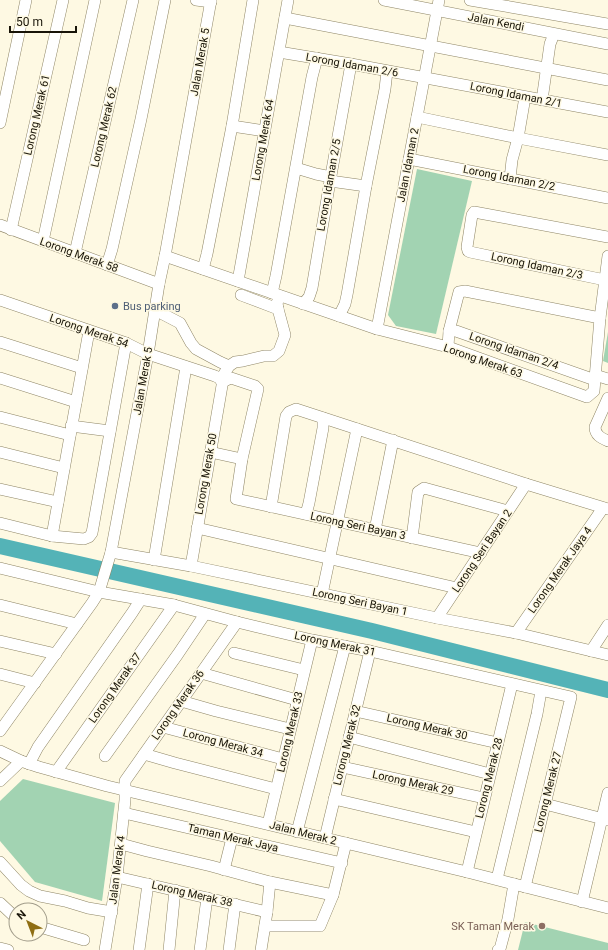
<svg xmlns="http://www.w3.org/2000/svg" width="608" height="950" viewBox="0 0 608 950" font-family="Roboto,sans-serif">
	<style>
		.green { fill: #a2d3b2 }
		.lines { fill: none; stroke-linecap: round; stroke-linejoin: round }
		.river { stroke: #54b3b7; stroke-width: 16 }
		.minor-casing { stroke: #8e8565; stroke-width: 12 }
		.minor { stroke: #fff; stroke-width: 11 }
		.service-dot { fill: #5c6f8a; stroke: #fef9e3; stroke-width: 1.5 }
		.education-dot { fill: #8d6e63; stroke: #fef9e3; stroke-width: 1.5 }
		.labels { text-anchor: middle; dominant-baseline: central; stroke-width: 3; stroke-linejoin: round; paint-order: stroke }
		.street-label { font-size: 11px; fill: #181408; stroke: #fef9e3 }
		.service-label { font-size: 11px; fill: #4e5e75; stroke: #fef9e3; text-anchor: start }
		.education-label { font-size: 11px; fill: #785e54; stroke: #fef9e3; text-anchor: end }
	</style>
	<rect width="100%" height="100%" fill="#fef9e3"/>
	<g class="green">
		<path d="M417,169L472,181L436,334L396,326L388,315Z"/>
		<path d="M608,332V363L603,361Z"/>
		<path d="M23,779L115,803L102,901L35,882L0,841V801Z"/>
		<path d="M525,922L608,943V950H518Z"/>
	</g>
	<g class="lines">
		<path class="river" d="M0,546L372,631L608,690"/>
		<defs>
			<g id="minor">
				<path d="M196,0L211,2"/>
				<path d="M384,0L608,44"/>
				<path d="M470,0L608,24"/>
				<path d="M285,18L608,80"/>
				<path d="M279,52L351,64L608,112"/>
				<path d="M542,100L550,44L554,34"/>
				<path d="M417,117L518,138L608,155"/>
				<path d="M0,123L26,0"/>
				<path d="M232,126L265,131"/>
				<path d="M409,159L608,198"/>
				<path d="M296,168L316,174L331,177"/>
				<path d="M510,179L512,160L518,138L525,97"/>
				<path d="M330,181L366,186"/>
				<path d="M0,225L159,284"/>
				<path d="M11,230L63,0"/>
				<path d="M43,241L95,0"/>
				<path d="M75,253L133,0"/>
				<path d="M165,256L377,329L448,347L587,397L594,391L600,318L608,256"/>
				<path d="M107,265L112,249L141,119L165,0"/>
				<path d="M203,269L207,254L232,126L253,0"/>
				<path d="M605,280L470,252L468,251L467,247L472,215L474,212L608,237"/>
				<path d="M238,281L288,0"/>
				<path d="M272,293L276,276L312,77L317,58"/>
				<path d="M241,295L278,309"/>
				<path d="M0,300L126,343L148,354L215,376L219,378L222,382"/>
				<path d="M303,304L309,297L312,288L330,181L351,64"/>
				<path d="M155,310L180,323L191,343L196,349L220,362L229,366"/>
				<path d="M339,316L345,304L347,295L366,186L385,89L387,71"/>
				<path d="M377,329L439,0"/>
				<path d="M449,331H456L595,380"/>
				<path d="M0,342L82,368"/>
				<path d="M448,347L449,331L459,292L465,291L600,318"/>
				<path d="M595,375L608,379"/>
				<path d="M0,378L76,402"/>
				<path d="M222,382L231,378L255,386L258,389L242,459L236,499L481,553"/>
				<path d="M608,398L595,427C595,435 601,438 608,441"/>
				<path d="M0,417L70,435"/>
				<path d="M71,426L110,431"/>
				<path d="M0,452L64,468"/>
				<path d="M210,452L242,459"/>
				<path d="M0,489L58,502"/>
				<path d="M271,507L286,416L289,412L296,409L526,484L608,509"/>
				<path d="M306,514L309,503L323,428V418"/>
				<path d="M0,523L52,536L84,539L89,537L92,533L126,343"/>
				<path d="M197,528L457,588"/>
				<path d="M375,530L393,440"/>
				<path d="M52,536L89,331"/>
				<path d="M412,538L418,492L424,488L508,511"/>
				<path d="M111,552L191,566L437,618L516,633L608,655"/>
				<path d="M154,560L186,367"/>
				<path d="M191,566L224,374L229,366L235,362L243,361L264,356H273L279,351L285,335L278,309L277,303L280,296"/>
				<path d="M0,568L99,592L174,605L237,622L312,640L370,651L571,697L525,887"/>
				<path d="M322,594L357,429"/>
				<path d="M0,605L77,624"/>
				<path d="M437,618L526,484"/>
				<path d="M516,633L603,508"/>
				<path d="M0,641L56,654"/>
				<path d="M591,651L608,625"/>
				<path d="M234,653L304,670"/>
				<path d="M201,673L297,700"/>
				<path d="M0,674L35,683"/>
				<path d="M181,701L216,711L290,729"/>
				<path d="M355,711L498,743"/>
				<path d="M163,727L283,759"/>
				<path d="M0,731L92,603L99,592L111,552L148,354L159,284L165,256L211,0"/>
				<path d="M349,737L490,774"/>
				<path d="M0,751L21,761L39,767L107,786L467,872L608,908"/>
				<path d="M144,754L175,763L276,789"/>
				<path d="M105,756L178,654L205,614"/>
				<path d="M29,764L38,747L132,613L141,599"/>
				<path d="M342,767L484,798"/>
				<path d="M56,772L174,605"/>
				<path d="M0,781L21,761"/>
				<path d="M334,799L476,832"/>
				<path d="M545,804L607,820"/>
				<path d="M124,813L232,838L342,863"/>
				<path d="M268,824L312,640"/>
				<path d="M297,832L345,646"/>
				<path d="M325,838L370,651"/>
				<path d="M121,844L147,851L211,866L270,882L333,895"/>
				<path d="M0,862L21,885L29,891L40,896L65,901L88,908L112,912"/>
				<path d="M224,870L232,838"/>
				<path d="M467,872L512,684"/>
				<path d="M117,877L267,912"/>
				<path d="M497,879L537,714L541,691"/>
				<path d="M582,902L608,793"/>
				<path d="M0,903L16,918"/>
				<path d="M265,926H320L333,895L346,843"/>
				<path d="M40,927L84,940"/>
				<path d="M0,948L8,950"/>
				<path d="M105,950L117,877L125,800V781L237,622"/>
				<path d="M139,950L148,884"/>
				<path d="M169,950L175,890"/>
				<path d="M200,950L207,898"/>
				<path d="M229,950L235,904"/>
				<path d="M261,950L267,912L270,882"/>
				<path d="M498,950L500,949L508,919L514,884"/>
			</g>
		</defs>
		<use href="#minor" class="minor-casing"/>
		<use href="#minor" class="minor"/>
	</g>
	<circle class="service-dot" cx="115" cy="306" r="4"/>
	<circle class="education-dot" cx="542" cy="926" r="4"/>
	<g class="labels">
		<g class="street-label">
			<text transform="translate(496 22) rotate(11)">Jalan Kendi</text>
			<text transform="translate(200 62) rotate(-80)">Jalan Merak 5</text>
			<text transform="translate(352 65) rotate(10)">Lorong Idaman 2/6</text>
			<text transform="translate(516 95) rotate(11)">Lorong Idaman 2/1</text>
			<text transform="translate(37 115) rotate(-77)">Lorong Merak 61</text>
			<text transform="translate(104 127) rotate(-77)">Lorong Merak 62</text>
			<text transform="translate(263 140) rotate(-80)">Lorong Merak 64</text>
			<text transform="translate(408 165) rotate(-79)">Jalan Idaman 2</text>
			<text transform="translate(509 178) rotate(11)">Lorong Idaman 2/2</text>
			<text transform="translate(329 185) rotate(-80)">Lorong Idaman 2/5</text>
			<text transform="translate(79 255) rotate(20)">Lorong Merak 58</text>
			<text transform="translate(537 266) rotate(12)">Lorong Idaman 2/3</text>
			<text transform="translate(89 331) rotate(19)">Lorong Merak 54</text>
			<text transform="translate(514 351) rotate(19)">Lorong Idaman 2/4</text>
			<text transform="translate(483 361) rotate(19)">Lorong Merak 63</text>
			<text transform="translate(143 381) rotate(-80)">Jalan Merak 5</text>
			<text transform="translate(206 474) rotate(-80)">Lorong Merak 50</text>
			<text transform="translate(358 526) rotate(12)">Lorong Seri Bayan 3</text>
			<text transform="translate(482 551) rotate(-56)">Lorong Seri Bayan 2</text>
			<text transform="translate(560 570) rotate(-55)">Lorong Merak Jaya 4</text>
			<text transform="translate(360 602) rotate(12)">Lorong Seri Bayan 1</text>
			<text transform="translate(335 644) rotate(12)">Lorong Merak 31</text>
			<text transform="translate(115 688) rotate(-55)">Lorong Merak 37</text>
			<text transform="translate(178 705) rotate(-55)">Lorong Merak 36</text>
			<text transform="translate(427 727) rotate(13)">Lorong Merak 30</text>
			<text transform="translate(290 732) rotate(-77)">Lorong Merak 33</text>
			<text transform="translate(223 743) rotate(15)">Lorong Merak 34</text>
			<text transform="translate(347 745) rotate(-76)">Lorong Merak 32</text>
			<text transform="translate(489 778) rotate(-76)">Lorong Merak 28</text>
			<text transform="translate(413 783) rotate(12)">Lorong Merak 29</text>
			<text transform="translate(548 792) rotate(-76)">Lorong Merak 27</text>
			<text transform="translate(303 833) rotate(14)">Jalan Merak 2</text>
			<text transform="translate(233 838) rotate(13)">Taman Merak Jaya</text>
			<text transform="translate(117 870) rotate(-83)">Jalan Merak 4</text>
			<text transform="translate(192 894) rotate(13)">Lorong Merak 38</text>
		</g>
		<g class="service-label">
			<text x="123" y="306">Bus parking</text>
		</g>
		<g class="education-label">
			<text x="534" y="926">SK Taman Merak</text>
		</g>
	</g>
	<g transform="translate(28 922) rotate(318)"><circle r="19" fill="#fef9e3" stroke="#a29d8b"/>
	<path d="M0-3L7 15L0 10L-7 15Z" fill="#8f6e13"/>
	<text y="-6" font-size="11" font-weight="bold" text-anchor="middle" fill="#181408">N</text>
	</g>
	<path d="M10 26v6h66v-6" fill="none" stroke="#181408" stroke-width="2"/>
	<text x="16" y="26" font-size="12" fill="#181408" stroke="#fef9e3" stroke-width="3" paint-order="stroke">50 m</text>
</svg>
